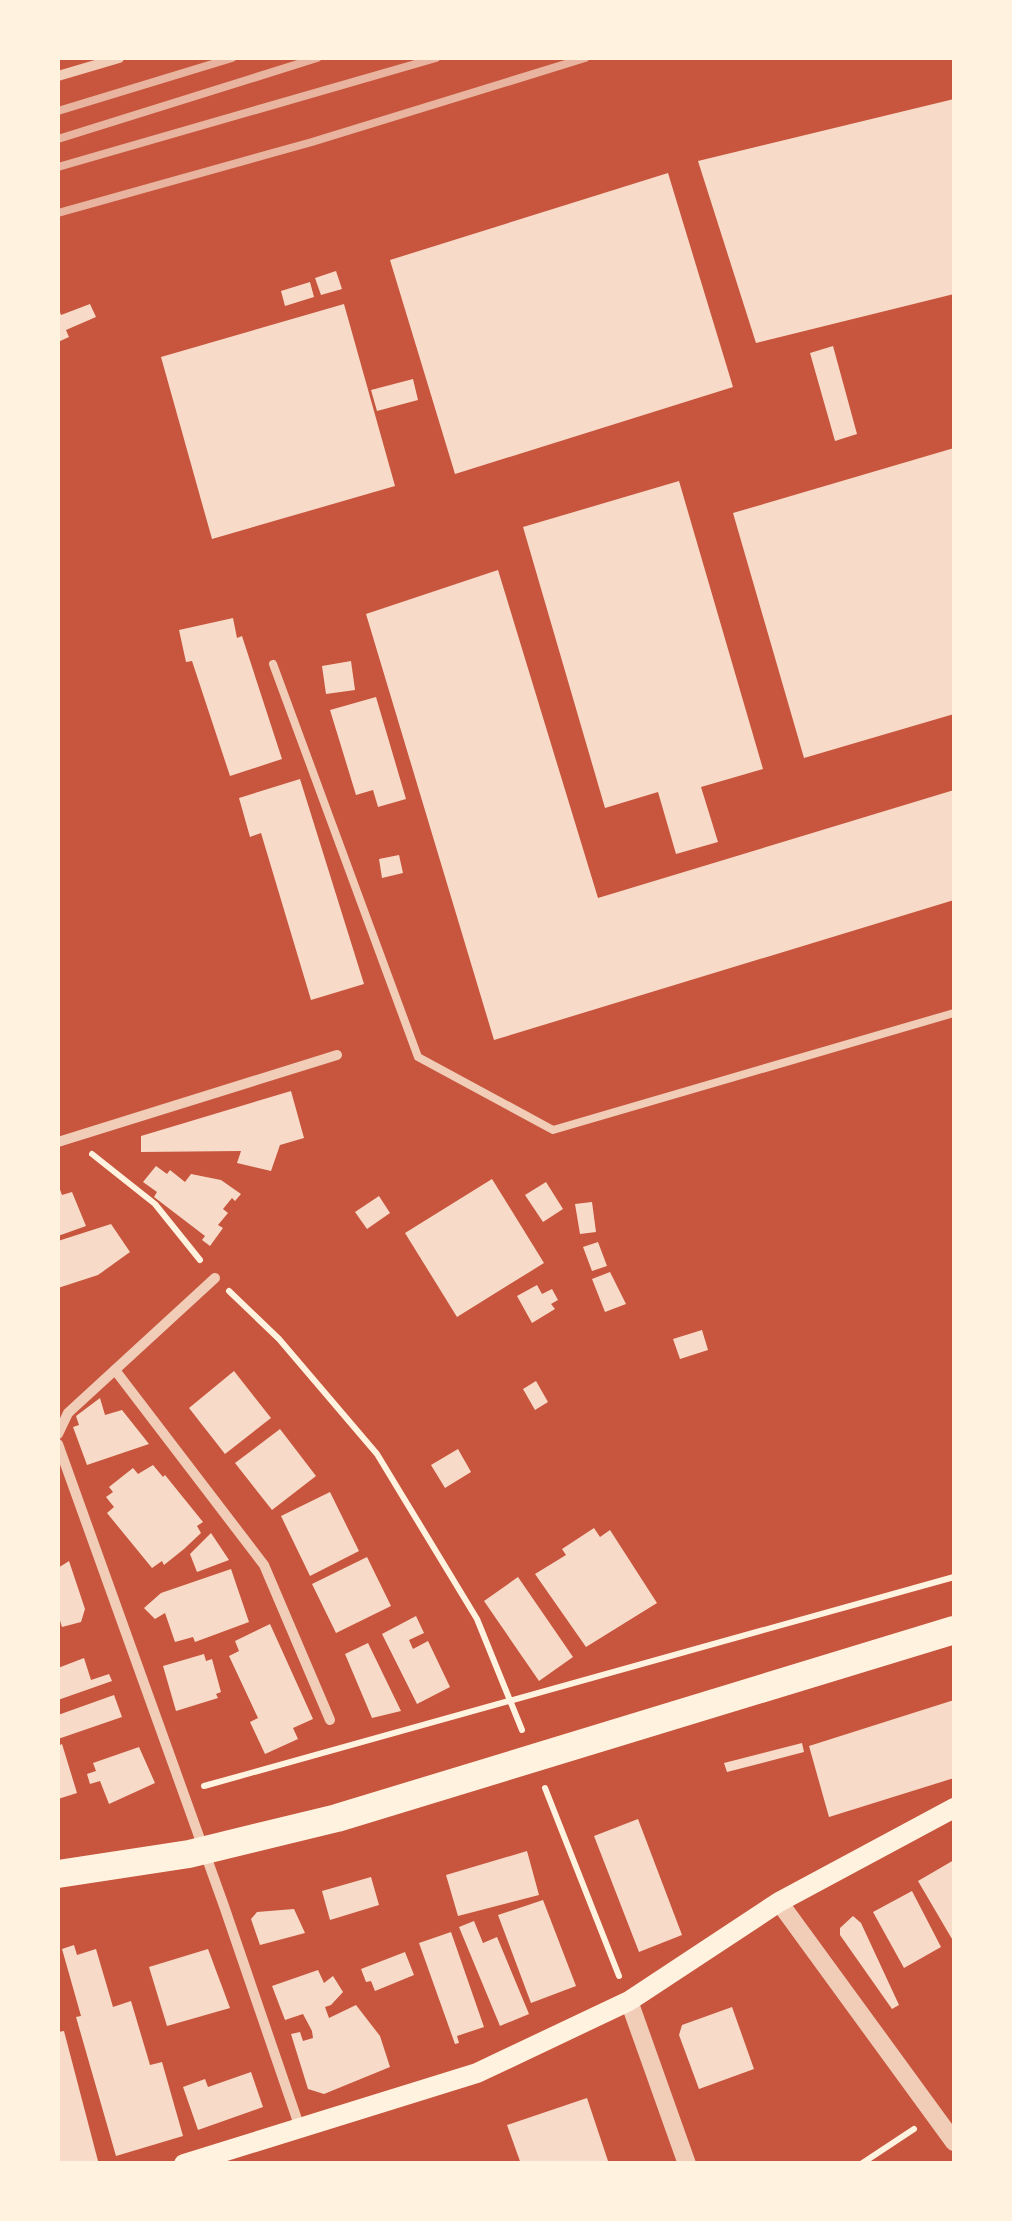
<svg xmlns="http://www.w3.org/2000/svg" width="1012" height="2221" viewBox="0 0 1012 2221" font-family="Commissioner,sans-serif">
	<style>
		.building { fill: #f7dbc8 }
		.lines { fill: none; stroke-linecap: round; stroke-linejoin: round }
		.path { stroke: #fff3e0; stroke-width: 6 }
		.service { stroke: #f1ccb7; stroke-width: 8 }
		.minor { stroke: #f1ccb7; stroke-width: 10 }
		.tertiary { stroke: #f1ccb7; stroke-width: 18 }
		.secondary { stroke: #fff3e0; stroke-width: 20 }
		.trunk { stroke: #fff3e0; stroke-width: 28 }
		.rail { stroke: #e9b49f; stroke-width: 8 }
	</style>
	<rect width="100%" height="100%" fill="#c8553d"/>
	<g class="building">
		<path d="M954,99V294L756,343L698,161Z"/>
		<path d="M668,173L733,387L455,474L390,260Z"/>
		<path d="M336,271L342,289L321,295L315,278Z"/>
		<path d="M310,282L314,297L285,306L281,291Z"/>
		<path d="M90,304L96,317L66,330L69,337L58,342V306L61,315Z"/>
		<path d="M344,304L395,486L212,539L161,357Z"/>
		<path d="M833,346L857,434L835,441L810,353Z"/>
		<path d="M413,379L418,400L377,411L371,390Z"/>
		<path d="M954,448V714L804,758L733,513Z"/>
		<path d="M679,481L763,769L701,787L718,842L676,854L658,792L605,808L523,527Z"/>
		<path d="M498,570L598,898L954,790V900L494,1040L366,614Z"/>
		<path d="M233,618L237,638L242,636L282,759L230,776L192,661L186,662L179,630Z"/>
		<path d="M351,661L355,690L326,694L322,666Z"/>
		<path d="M376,697L406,799L378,807L373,790L356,795L330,710Z"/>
		<path d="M300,779L364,984L311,1000L261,833L250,837L239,798Z"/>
		<path d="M399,855L403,873L382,878L379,859Z"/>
		<path d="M291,1091L304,1138L280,1145L271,1171L237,1163L241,1151L141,1152V1136Z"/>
		<path d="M156,1166L167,1174L170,1170L185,1182L191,1174L221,1180L241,1194L235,1201L232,1198L223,1209L228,1213L218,1225L223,1228L210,1246L202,1240L205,1236L154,1197L157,1192L143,1182Z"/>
		<path d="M492,1179L544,1263L457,1317L405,1233Z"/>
		<path d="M546,1182L563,1209L543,1222L525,1195Z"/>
		<path d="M58,1184L62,1195L72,1192L86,1226L58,1236Z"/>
		<path d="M379,1196L390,1213L367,1229L355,1212Z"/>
		<path d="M592,1202L596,1232L580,1234L575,1204Z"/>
		<path d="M111,1224L130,1252L98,1275L58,1288V1241Z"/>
		<path d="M598,1242L607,1266L592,1271L583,1247Z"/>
		<path d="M610,1272L626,1304L605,1312L592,1279Z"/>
		<path d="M537,1285L542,1294L552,1289L558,1300L551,1304L555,1309L532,1323L517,1296Z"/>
		<path d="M702,1330L708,1350L680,1359L673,1339Z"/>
		<path d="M234,1371L271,1418L225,1454L189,1408Z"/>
		<path d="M536,1381L548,1402L535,1410L523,1389Z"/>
		<path d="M100,1398L105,1415L122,1410L149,1444L87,1465L73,1427L79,1425L76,1416Z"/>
		<path d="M280,1429L316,1476L272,1510L235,1463Z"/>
		<path d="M458,1449L471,1472L445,1488L431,1465Z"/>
		<path d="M153,1465L163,1477L165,1475L203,1522L197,1526L201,1533L184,1549L164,1565L162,1561L152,1568L107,1513L114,1507L106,1497L113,1492L109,1487L133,1468L138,1474Z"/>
		<path d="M330,1492L359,1551L310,1576L281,1516Z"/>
		<path d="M594,1528L600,1537L610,1530L657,1603L586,1647L535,1574L566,1555L562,1549Z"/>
		<path d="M211,1533L229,1560L197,1572L190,1554Z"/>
		<path d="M367,1557L391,1606L336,1633L312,1584Z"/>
		<path d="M69,1561L85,1609L81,1622L62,1627L58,1614V1568Z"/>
		<path d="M231,1569L249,1622L195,1642L193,1637L175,1642L165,1613L155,1619L144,1608L161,1593Z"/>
		<path d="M518,1577L573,1657L539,1681L484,1601Z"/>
		<path d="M416,1616L424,1633L409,1640L413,1649L428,1641L450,1687L417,1704L382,1634Z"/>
		<path d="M270,1624L313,1719L293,1728L298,1739L265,1754L250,1722L258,1718L229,1656L239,1651L235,1641Z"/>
		<path d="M368,1643L401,1711L372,1718L345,1654Z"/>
		<path d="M204,1654L206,1661L212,1659L221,1692L216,1694L218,1698L176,1711L163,1666Z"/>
		<path d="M84,1658L91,1680L109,1674L112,1681L58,1700V1668Z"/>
		<path d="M114,1695L122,1717L58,1739V1715Z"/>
		<path d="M954,1700V1778L829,1817L809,1746Z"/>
		<path d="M802,1743L804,1752L727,1772L724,1763Z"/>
		<path d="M62,1744L77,1793L58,1799V1746Z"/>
		<path d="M139,1747L155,1783L109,1804L100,1781L90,1784L87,1774L96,1771L93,1763Z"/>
		<path d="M638,1819L682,1935L639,1952L594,1836Z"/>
		<path d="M527,1851L539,1895L458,1916L446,1875Z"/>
		<path d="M954,1860V1938L952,1939L918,1881Z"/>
		<path d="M371,1877L379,1905L330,1920L322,1891Z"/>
		<path d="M912,1891L941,1947L904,1968L873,1912Z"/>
		<path d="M543,1900L576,1986L531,2003L498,1915Z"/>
		<path d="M294,1909L305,1933L260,1945L251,1919L257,1912Z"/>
		<path d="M853,1916L861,1923L899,2005L892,2009L840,1935V1928Z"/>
		<path d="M474,1921L483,1943L497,1937L529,2014L500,2026L459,1927Z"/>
		<path d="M451,1932L484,2027L457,2036L459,2043L455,2044L419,1943Z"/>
		<path d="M74,1945L77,1955L96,1949L113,2007L131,2001L150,2065L162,2062L183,2136L116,2156L76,2017L81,2016L62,1949Z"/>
		<path d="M208,1949L230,2008L167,2026L149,1967Z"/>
		<path d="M405,1952L414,1975L375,1991L371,1981L366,1982L361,1969Z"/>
		<path d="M318,1970L324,1983L333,1976L343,1992L331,2005L325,2007L329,2018L356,2005L380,2036L390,2067L324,2094L308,2089L291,2034L300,2032L303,2041L313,2038L312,2031L303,2014L285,2020L272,1986Z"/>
		<path d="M732,2007L754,2069L699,2089L679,2035L682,2025Z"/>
		<path d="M64,2031L98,2161L92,2164H58V2032Z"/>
		<path d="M251,2072L263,2107L198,2130L183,2087L205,2079L208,2087Z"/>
		<path d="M587,2098L609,2164H521L507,2125Z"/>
	</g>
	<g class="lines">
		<g class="path">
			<path d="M92,1154L155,1204L200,1260"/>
			<path d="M229,1291L279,1339L377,1454L477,1619L522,1730"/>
			<path d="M204,1786L954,1577"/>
			<path d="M545,1788L619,1976"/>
			<path d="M861,2164L914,2129"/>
		</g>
		<path class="service" d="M273,664L418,1057L553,1130L954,1013"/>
		<g class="minor">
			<path d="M58,76L119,58"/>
			<path d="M58,1142L337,1055"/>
			<path d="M115,1370L264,1565L330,1720"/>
			<path d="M58,1434L68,1413L215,1278"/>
			<path d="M58,1444L224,1906L300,2128"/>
		</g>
		<g class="tertiary">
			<path d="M779,1902L954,2142"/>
			<path d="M629,2001L687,2164"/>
		</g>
		<path class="secondary" d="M184,2164L477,2073L629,2001L779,1902L954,1808"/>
		<path class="trunk" d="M58,1874L189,1854L337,1818L954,1630"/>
		<g class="rail">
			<path d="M58,111L232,58"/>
			<path d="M58,139L317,58"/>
			<path d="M58,167L436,58"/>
			<path d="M58,213L312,142L585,58"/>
		</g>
	</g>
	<rect width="1012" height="2221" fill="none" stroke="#fff3e0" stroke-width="120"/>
</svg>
